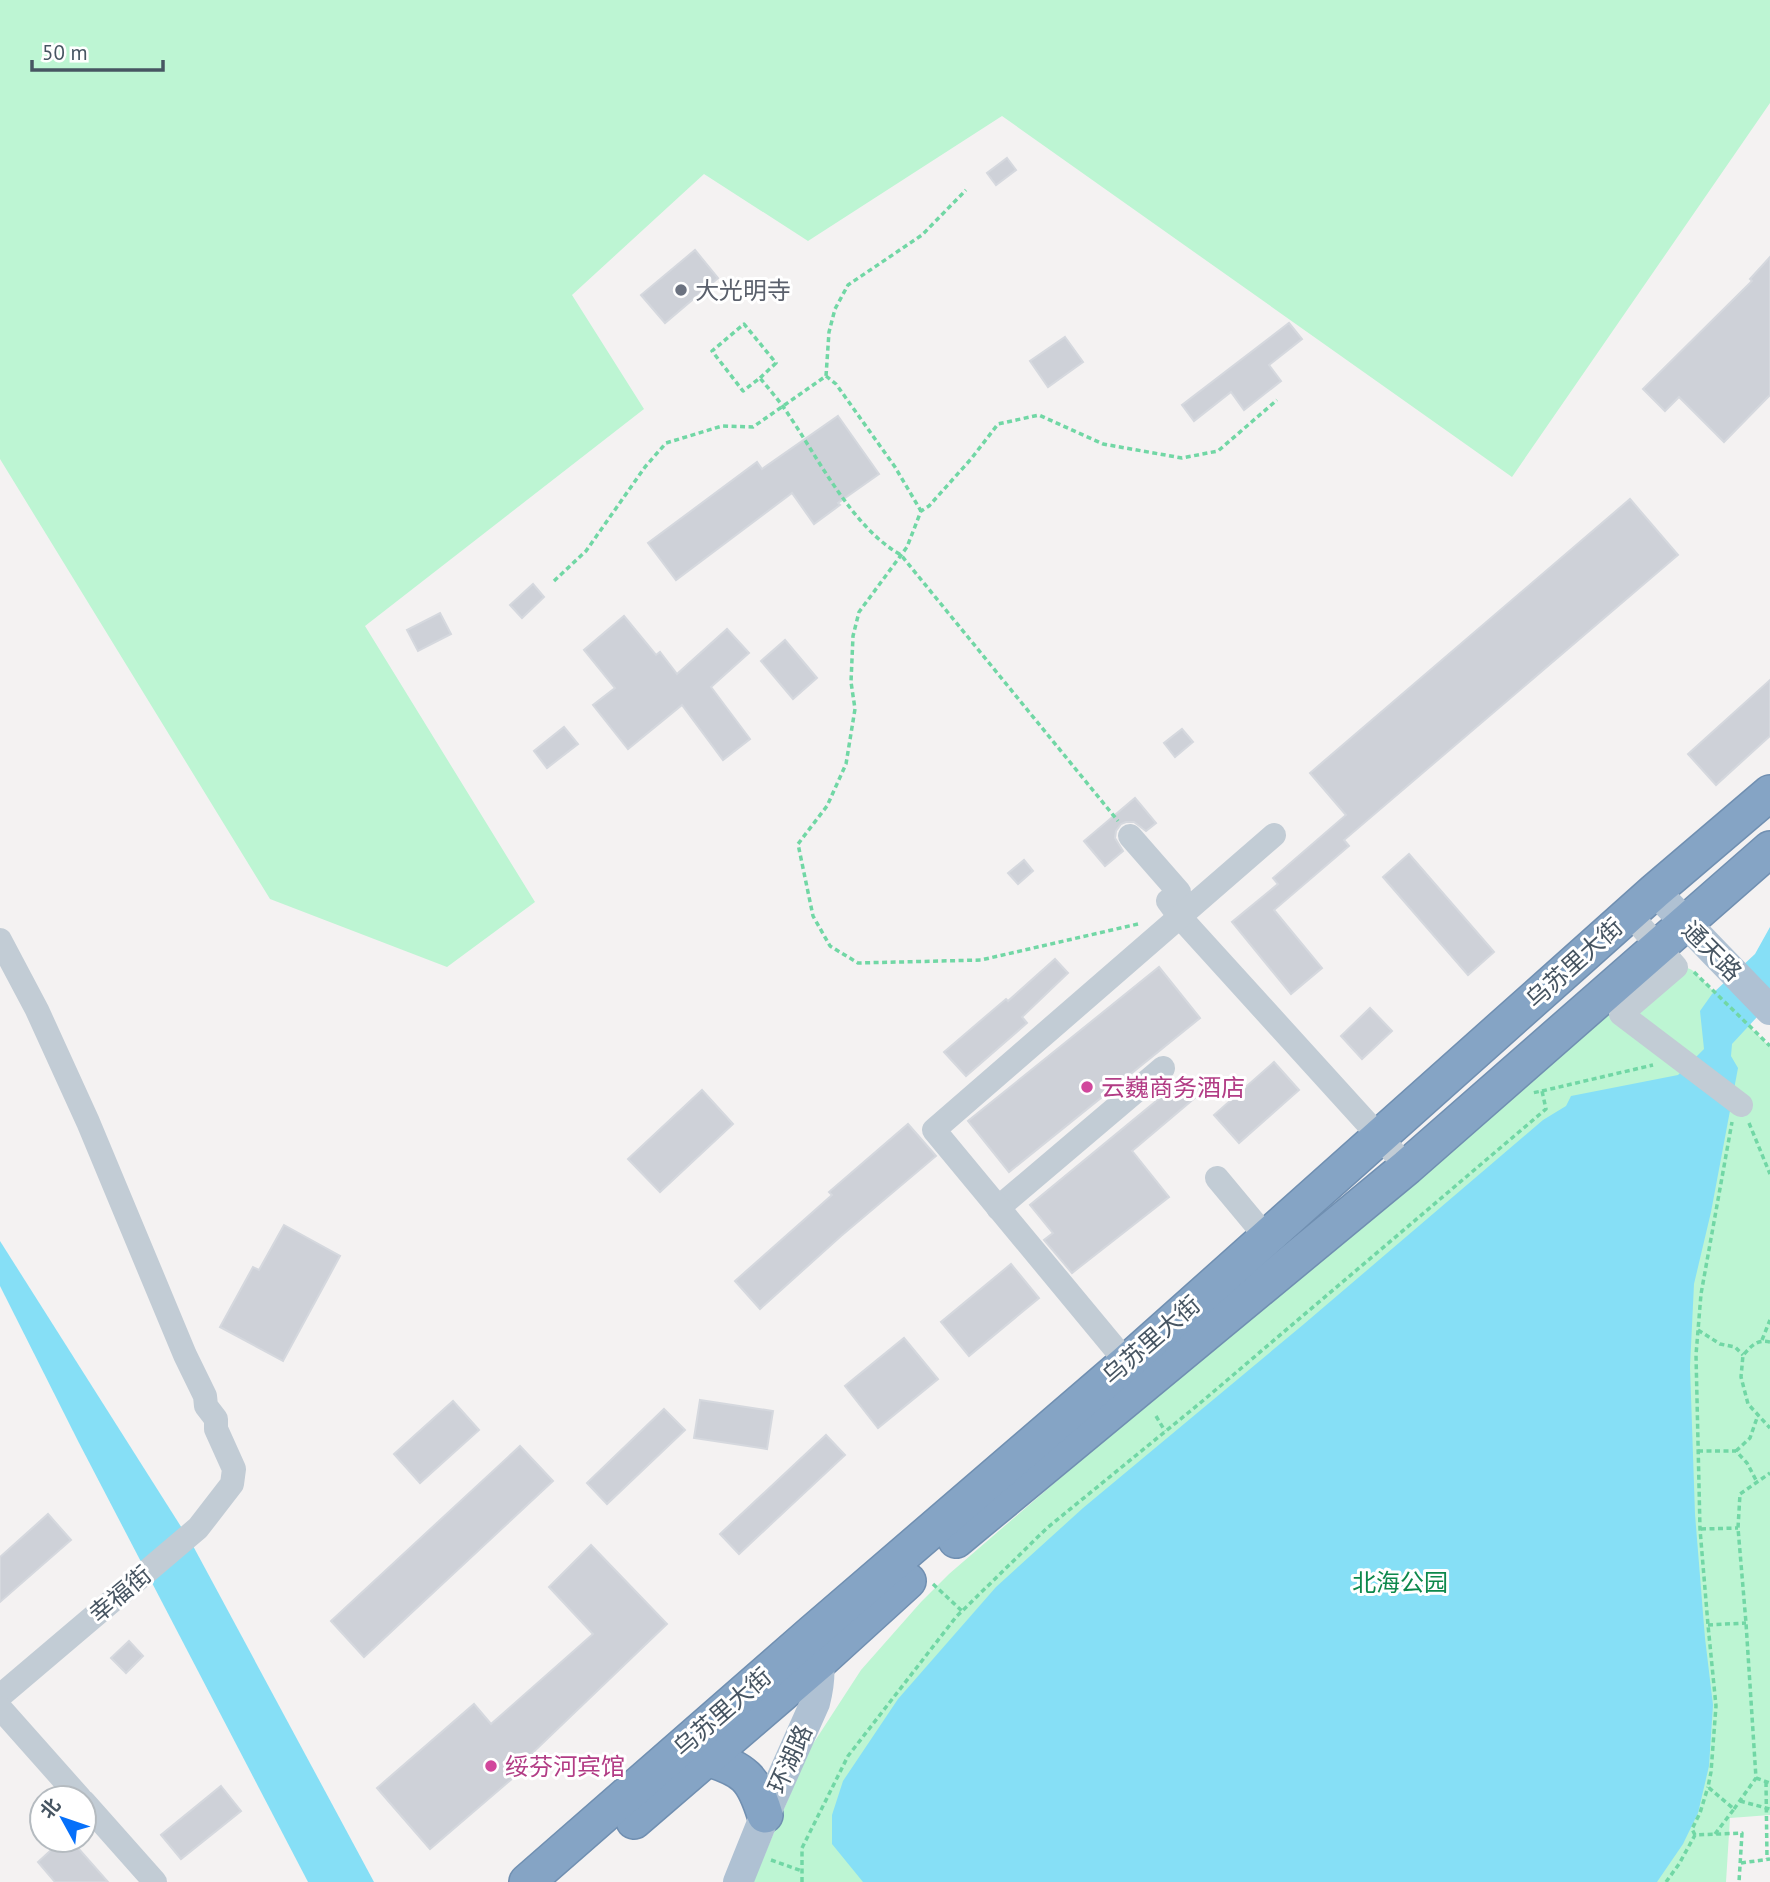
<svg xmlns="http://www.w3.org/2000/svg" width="1770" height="1882" viewBox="0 0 1770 1882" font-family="'PT Sans','Noto Sans SC',sans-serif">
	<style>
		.green { fill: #bdf5d3 }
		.water { fill: #86dff6 }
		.building { fill: #ced1d8; stroke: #d5d8de; stroke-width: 2 }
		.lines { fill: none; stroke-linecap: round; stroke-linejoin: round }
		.highway-casing { stroke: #708fb1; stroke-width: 38 }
		.path { stroke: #71d7a5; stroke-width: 3.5; stroke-dasharray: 5 3.5; stroke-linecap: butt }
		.minor { stroke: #c2ccd5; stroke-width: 24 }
		.major { stroke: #afc1d3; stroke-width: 30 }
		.highway { stroke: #85a4c5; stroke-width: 35 }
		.worship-dot { fill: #6b7280; stroke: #fff; stroke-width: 2.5 }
		.hotel-dot { fill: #d1479c; stroke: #fff; stroke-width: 2.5 }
		.labels { text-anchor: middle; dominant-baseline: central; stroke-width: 6; stroke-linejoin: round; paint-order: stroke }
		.worship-label { font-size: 24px; fill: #5b616d; stroke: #fff; text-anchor: start }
		.street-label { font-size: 24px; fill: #475562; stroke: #fff }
		.hotel-label { font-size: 24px; fill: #b23c85; stroke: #fff; text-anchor: start }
		.park-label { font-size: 24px; fill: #0d884b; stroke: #fff }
	</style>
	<rect width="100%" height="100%" fill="#f4f2f2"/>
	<g class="green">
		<path d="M0,0H1770V103L1512,477L1002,116L808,241L704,174L572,295L644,409L365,626L535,902L447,967L270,899L0,459Z"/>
		<path d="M1681,965L1692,970L1770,1047V1815L1730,1818L1726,1882H753L809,1750L861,1670L921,1602L949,1574L1638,979Z"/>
	</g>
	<g class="water">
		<path d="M1770,927V1003L1732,1044L1731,1056L1738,1068L1711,1212L1694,1284L1690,1367L1695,1514L1705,1638L1713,1705L1709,1766L1698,1813L1683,1844L1657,1882H863L832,1844V1815L843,1781L898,1699L996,1587L1083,1508L1304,1324L1543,1120L1566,1106L1571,1096L1678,1075L1704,1049L1700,1011L1712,994L1755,954Z"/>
		<path d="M0,1241L192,1544L374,1882H308L78,1441L0,1286Z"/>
	</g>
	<g class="building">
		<path d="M1007,158L1016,170L996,185L987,173Z"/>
		<path d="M695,250L718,278L665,323L641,295Z"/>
		<path d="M1770,257V395L1724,442L1679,397L1665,411L1643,389L1752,281L1750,279Z"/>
		<path d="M1289,323L1302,339L1269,365L1281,381L1244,410L1231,392L1194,421L1182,405Z"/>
		<path d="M1065,337L1083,362L1048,387L1030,361Z"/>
		<path d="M838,416L879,474L838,503L840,505L814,524L792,493L676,580L648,543L757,462L762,469Z"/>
		<path d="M1630,499L1678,555L1344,840L1349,846L1274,910L1322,968L1291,994L1232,922L1278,884L1273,878L1346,815L1310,773Z"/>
		<path d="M533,584L544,597L522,618L510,605Z"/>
		<path d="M440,613L451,634L418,651L407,630Z"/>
		<path d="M624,616L656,655L660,652L677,674L727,629L749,653L711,687L750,739L723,760L682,705L628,749L593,705L615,688L584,650Z"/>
		<path d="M785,640L817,678L793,699L761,661Z"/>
		<path d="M1770,680V736L1716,785L1688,754Z"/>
		<path d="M564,727L578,744L547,768L534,751Z"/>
		<path d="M1182,729L1193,742L1175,757L1164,743Z"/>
		<path d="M1135,798L1156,823L1146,831L1134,822H1126L1121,824L1116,831L1115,838L1123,851L1105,866L1084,841Z"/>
		<path d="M1409,854L1494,952L1468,975L1383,877Z"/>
		<path d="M1024,860L1033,871L1018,884L1008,873Z"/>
		<path d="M1055,959L1068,973L1022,1017L1027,1023L966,1076L944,1052L1006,999L1008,1001Z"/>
		<path d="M1159,967L1200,1018L1009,1172L968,1121Z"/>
		<path d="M1370,1008L1392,1031L1362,1059L1341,1036Z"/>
		<path d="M1274,1062L1299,1090L1239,1143L1214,1115Z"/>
		<path d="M1183,1079L1197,1096L1132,1151L1169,1197L1072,1273L1044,1240L1053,1233L1030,1205Z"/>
		<path d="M702,1090L733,1124L660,1192L628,1159Z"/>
		<path d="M908,1124L936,1156L841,1236L760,1309L735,1281L832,1195L829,1192Z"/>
		<path d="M284,1225L340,1256L283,1361L220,1327L253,1267L259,1270Z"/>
		<path d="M1011,1264L1039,1298L969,1356L941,1322Z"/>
		<path d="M904,1338L938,1379L878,1428L845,1386Z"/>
		<path d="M700,1400L773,1411L767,1449L694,1438Z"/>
		<path d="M453,1401L479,1430L420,1483L394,1454Z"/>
		<path d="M664,1409L685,1430L607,1504L587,1483Z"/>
		<path d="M826,1435L845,1455L739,1554L720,1534Z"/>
		<path d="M520,1446L553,1481L364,1657L331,1621Z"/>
		<path d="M48,1514L71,1540L0,1602V1557Z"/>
		<path d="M591,1545L667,1624L523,1762L527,1766L430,1849L377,1788L474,1704L491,1724L593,1634L549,1587Z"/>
		<path d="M129,1641L143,1656L126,1673L111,1658Z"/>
		<path d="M221,1786L241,1811L181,1859L161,1835Z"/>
		<path d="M62,1840H71L108,1882H55L38,1862Z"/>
	</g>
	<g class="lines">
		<defs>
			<g id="highway">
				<path d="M956,1540L1407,1167L1770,849"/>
				<path d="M707,1758C745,1770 753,1777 765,1815"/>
				<path d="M634,1821L820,1661L908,1581"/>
				<path d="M527,1882L812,1633L1126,1363L1655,891L1770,793"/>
			</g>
		</defs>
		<use href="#highway" class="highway-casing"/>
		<g class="path">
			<path d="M826,376L836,384L895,467L921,511"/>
			<path d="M760,378L776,363L744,324L712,351L743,391L760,378C768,388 777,398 784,408C817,455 851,527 901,555L1118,821"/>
			<path d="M554,581L586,551L645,467L666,443L722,426L753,427L826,376L829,332L835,309L848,285L922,235L966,190"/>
			<path d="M1138,924L981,960L858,963L830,946L813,916L798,844L827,806L846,764L855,709L851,682L853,636L859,612L907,547L921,511L929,506L971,459L998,424L1039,415L1103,444L1182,458L1218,451L1277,400"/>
			<path d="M1694,972L1770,1046"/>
			<path d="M1542,1091L1653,1065"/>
			<path d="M1749,1123L1770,1174"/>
			<path d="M1698,1330L1720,1344L1735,1347L1743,1355"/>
			<path d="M1762,1340L1770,1320"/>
			<path d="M1770,1342C1756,1339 1752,1346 1743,1355L1741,1377L1748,1404L1770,1428"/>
			<path d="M1156,1416L1165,1431"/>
			<path d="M1698,1451H1736L1747,1463L1757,1482"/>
			<path d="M1736,1451L1750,1438L1758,1415"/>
			<path d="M1701,1529L1738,1528"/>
			<path d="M933,1584L962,1611"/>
			<path d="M1708,1625L1746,1623"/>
			<path d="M1756,1778L1770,1783"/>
			<path d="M1766,1782L1767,1859"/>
			<path d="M1740,1801L1770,1809"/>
			<path d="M1734,1809L1756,1778L1746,1623L1738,1528L1740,1494L1770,1473"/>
			<path d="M1715,1834L1734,1809L1708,1787L1711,1772L1716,1706L1708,1625L1700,1529L1696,1355L1701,1294L1732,1122"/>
			<path d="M1695,1835L1692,1829L1700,1813L1708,1787"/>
			<path d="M771,1860L802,1871"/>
			<path d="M1741,1863L1770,1859"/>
			<path d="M802,1882V1848L848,1756L956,1617L1047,1528L1199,1404L1546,1109L1542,1091L1532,1093"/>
			<path d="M1666,1882L1679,1864L1695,1835L1742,1833L1739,1882"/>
		</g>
		<g class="minor">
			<path d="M1130,836L1179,892L1168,901L1179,916L1407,1167"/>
			<path d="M1630,914L1676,967L1621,1014L1741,1105"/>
			<path d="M0,940L37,1010L88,1122L185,1355L205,1396L206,1406L216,1419V1429L234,1469L232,1484L198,1528L0,1696"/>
			<path d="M1217,1178L1267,1238"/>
			<path d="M998,1208L1163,1068"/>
			<path d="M1137,1375L934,1130L1274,835"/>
			<path d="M0,1708L80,1798"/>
			<path d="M84,1802L155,1882"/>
		</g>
		<g class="major">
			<path d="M1655,891L1770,1010"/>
			<path d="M738,1882L765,1815L815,1703C820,1684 822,1666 816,1647"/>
		</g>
		<use href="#highway" class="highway"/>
	</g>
	<circle class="worship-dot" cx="681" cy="290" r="7"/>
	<g class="hotel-dot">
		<circle cx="1087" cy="1087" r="7"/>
		<circle cx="491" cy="1766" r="7"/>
	</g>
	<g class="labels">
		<g class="worship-label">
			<text x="695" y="290">大光明寺</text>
		</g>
		<g class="street-label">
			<text transform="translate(1712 951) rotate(45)">通天路</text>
			<text transform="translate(1574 963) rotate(-42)">乌苏里大街</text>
			<text transform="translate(1151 1340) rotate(-41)">乌苏里大街</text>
			<text transform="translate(120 1594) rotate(-40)">幸福街</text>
			<text transform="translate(722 1712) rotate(-41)">乌苏里大街</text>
			<text transform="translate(790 1759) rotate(-66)">环湖路</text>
		</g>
		<g class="hotel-label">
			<text x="1101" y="1087">云巍商务酒店</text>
			<text x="505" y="1766">绥芬河宾馆</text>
		</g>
		<g class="park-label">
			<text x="1400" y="1582">北海公园</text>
		</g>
	</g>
	<g transform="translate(63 1819) rotate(310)"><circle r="33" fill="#ffffff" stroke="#b5bbc0" stroke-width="2"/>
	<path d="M0-5L12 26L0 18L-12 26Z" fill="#0670fa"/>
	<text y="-10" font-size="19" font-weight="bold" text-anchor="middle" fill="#475562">北</text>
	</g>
	<path d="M32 60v10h131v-10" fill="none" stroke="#475562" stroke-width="3.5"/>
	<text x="42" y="60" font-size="21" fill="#475562" stroke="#ffffff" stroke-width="5" paint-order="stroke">50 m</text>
</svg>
